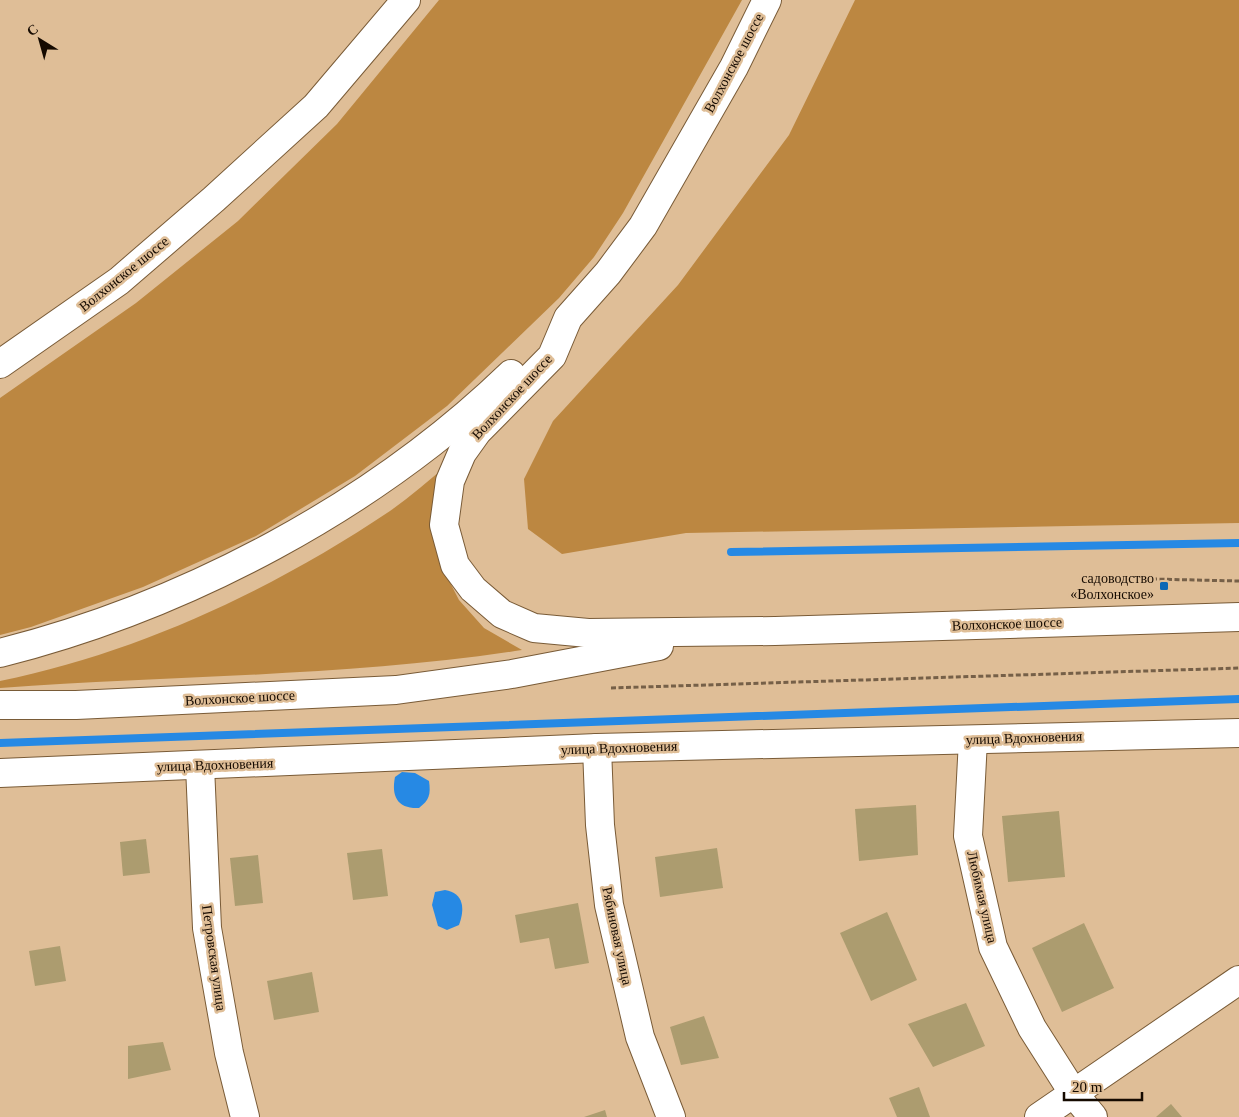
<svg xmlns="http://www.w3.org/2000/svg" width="1239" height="1117" viewBox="0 0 1239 1117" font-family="'Times New Roman',serif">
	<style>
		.green { fill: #bc8741 }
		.water { fill: #2689e4 }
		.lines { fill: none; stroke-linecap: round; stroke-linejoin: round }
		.stream { stroke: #2689e4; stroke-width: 8 }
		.building { fill: #ac9c6f }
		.minor-casing { stroke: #795b37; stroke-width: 30 }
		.major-casing { stroke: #795b37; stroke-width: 30 }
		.path { stroke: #766048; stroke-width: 3; stroke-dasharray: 5 2.5; stroke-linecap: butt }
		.minor { stroke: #fff; stroke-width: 28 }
		.major { stroke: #fff; stroke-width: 28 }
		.poi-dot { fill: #0d68b5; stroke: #dfbe97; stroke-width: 2 }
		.labels { text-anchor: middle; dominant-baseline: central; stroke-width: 5; stroke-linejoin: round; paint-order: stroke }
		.street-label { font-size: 14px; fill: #150a00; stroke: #dfbe97 }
		.poi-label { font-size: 14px; fill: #150a00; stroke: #dfbe97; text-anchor: end }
	</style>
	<rect width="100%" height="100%" fill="#dfbe97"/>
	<g class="green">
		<path d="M439,0H742L623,213L594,257L559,298L447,406L355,476L256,536L143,587L31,627L0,635V398L136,303L238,221L337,124Z"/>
		<path d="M855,0H1239V523L686,533L562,554L528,529L524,479L553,421L678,285L789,135Z"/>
		<path d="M449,464L442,567L459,600L484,628L522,650C350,677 174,675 0,688V681C140,652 272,590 390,511C410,497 429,480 449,464Z"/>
	</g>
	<g class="water">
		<path d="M402,772L415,773L429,781C431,795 429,800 419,808C398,809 391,797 395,777Z"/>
		<path d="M445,890C464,893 465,909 459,925L447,930L438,926L432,905L435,892Z"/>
	</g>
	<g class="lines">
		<g class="stream">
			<path d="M731,552L1239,543"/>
			<path d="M0,743L1239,699"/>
		</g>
	</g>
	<g class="building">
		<path d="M916,805L918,855L859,861L855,809Z"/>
		<path d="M1059,811L1065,877L1008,882L1002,816Z"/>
		<path d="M146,839L150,873L123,876L120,842Z"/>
		<path d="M717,848L723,888L660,897L655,857Z"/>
		<path d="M382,849L388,896L353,900L347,853Z"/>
		<path d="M258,855L263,903L235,906L230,858Z"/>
		<path d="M578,903L589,963L555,969L549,938L520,943L515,915Z"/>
		<path d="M887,912L917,980L871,1001L840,933Z"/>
		<path d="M1084,923L1114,988L1062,1012L1032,948Z"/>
		<path d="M60,946L66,981L35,986L29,951Z"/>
		<path d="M312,972L319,1012L274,1020L267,981Z"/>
		<path d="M966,1003L985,1046L933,1067L908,1024Z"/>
		<path d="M704,1016L719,1058L681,1065L670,1027Z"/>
		<path d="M163,1042L171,1070L128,1079V1046Z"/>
		<path d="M919,1087L930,1117H897L889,1098Z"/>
		<path d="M1171,1104L1182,1117H1156Z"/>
		<path d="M605,1110L607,1117H584Z"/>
	</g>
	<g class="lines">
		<defs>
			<g id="minor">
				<path d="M973,740L968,836L993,947L1032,1028L1074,1094L1093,1117"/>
				<path d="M597,748L600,825L609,905L640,1037L671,1117"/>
				<path d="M200,766L207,928L229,1053L245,1117"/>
				<path d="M0,773L597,748L1239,733"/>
				<path d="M1039,1117L1239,980"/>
			</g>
			<g id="major">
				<path d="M767,0L734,67L643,226L608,273L568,318L552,356L477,432L462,453L450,481L444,525L455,565L473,589L502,614L534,628L588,633L775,631L1239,617"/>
				<path d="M0,364L119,281L214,199L316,106L406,0"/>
				<path d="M0,653C186,606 373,507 511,374"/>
				<path d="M0,705H76L396,690L512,674L659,646"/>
			</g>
		</defs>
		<use href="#minor" class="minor-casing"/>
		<use href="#major" class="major-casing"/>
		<g class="path">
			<path d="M1152,579L1239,581"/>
			<path d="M611,688L1239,668"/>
		</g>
		<use href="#minor" class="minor"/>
		<use href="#major" class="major"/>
	</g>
	<rect class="poi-dot" x="1159" y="581" width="10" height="10" rx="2.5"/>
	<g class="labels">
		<g class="street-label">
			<text transform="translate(734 63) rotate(-62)">Волхонское шоссе</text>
			<text transform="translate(124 274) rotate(-39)">Волхонское шоссе</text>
			<text transform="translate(512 397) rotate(-47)">Волхонское шоссе</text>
			<text transform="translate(1007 624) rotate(-2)">Волхонское шоссе</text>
			<text transform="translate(240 698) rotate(-3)">Волхонское шоссе</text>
			<text transform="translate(1024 738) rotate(-2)">улица Вдохновения</text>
			<text transform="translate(619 748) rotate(-2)">улица Вдохновения</text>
			<text transform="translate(215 765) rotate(-2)">улица Вдохновения</text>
			<text transform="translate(982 897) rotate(77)">Любимая улица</text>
			<text transform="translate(617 936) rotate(78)">Рябиновая улица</text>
			<text transform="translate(214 958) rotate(82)">Петровская улица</text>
		</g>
		<g class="poi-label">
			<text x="1154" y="578">садоводство<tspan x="1154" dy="16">«Волхонское»</tspan></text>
		</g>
	</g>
	<g transform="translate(40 40) rotate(323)" stroke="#dfbe97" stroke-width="4" paint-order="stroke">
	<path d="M0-4L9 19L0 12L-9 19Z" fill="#150a00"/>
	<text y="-8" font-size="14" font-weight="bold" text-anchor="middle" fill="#150a00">С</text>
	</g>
	<path d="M1064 1092v8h78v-8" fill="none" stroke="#150a00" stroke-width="2.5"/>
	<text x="1072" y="1092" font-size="15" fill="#150a00" stroke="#dfbe97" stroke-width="4" paint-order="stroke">20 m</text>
</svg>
